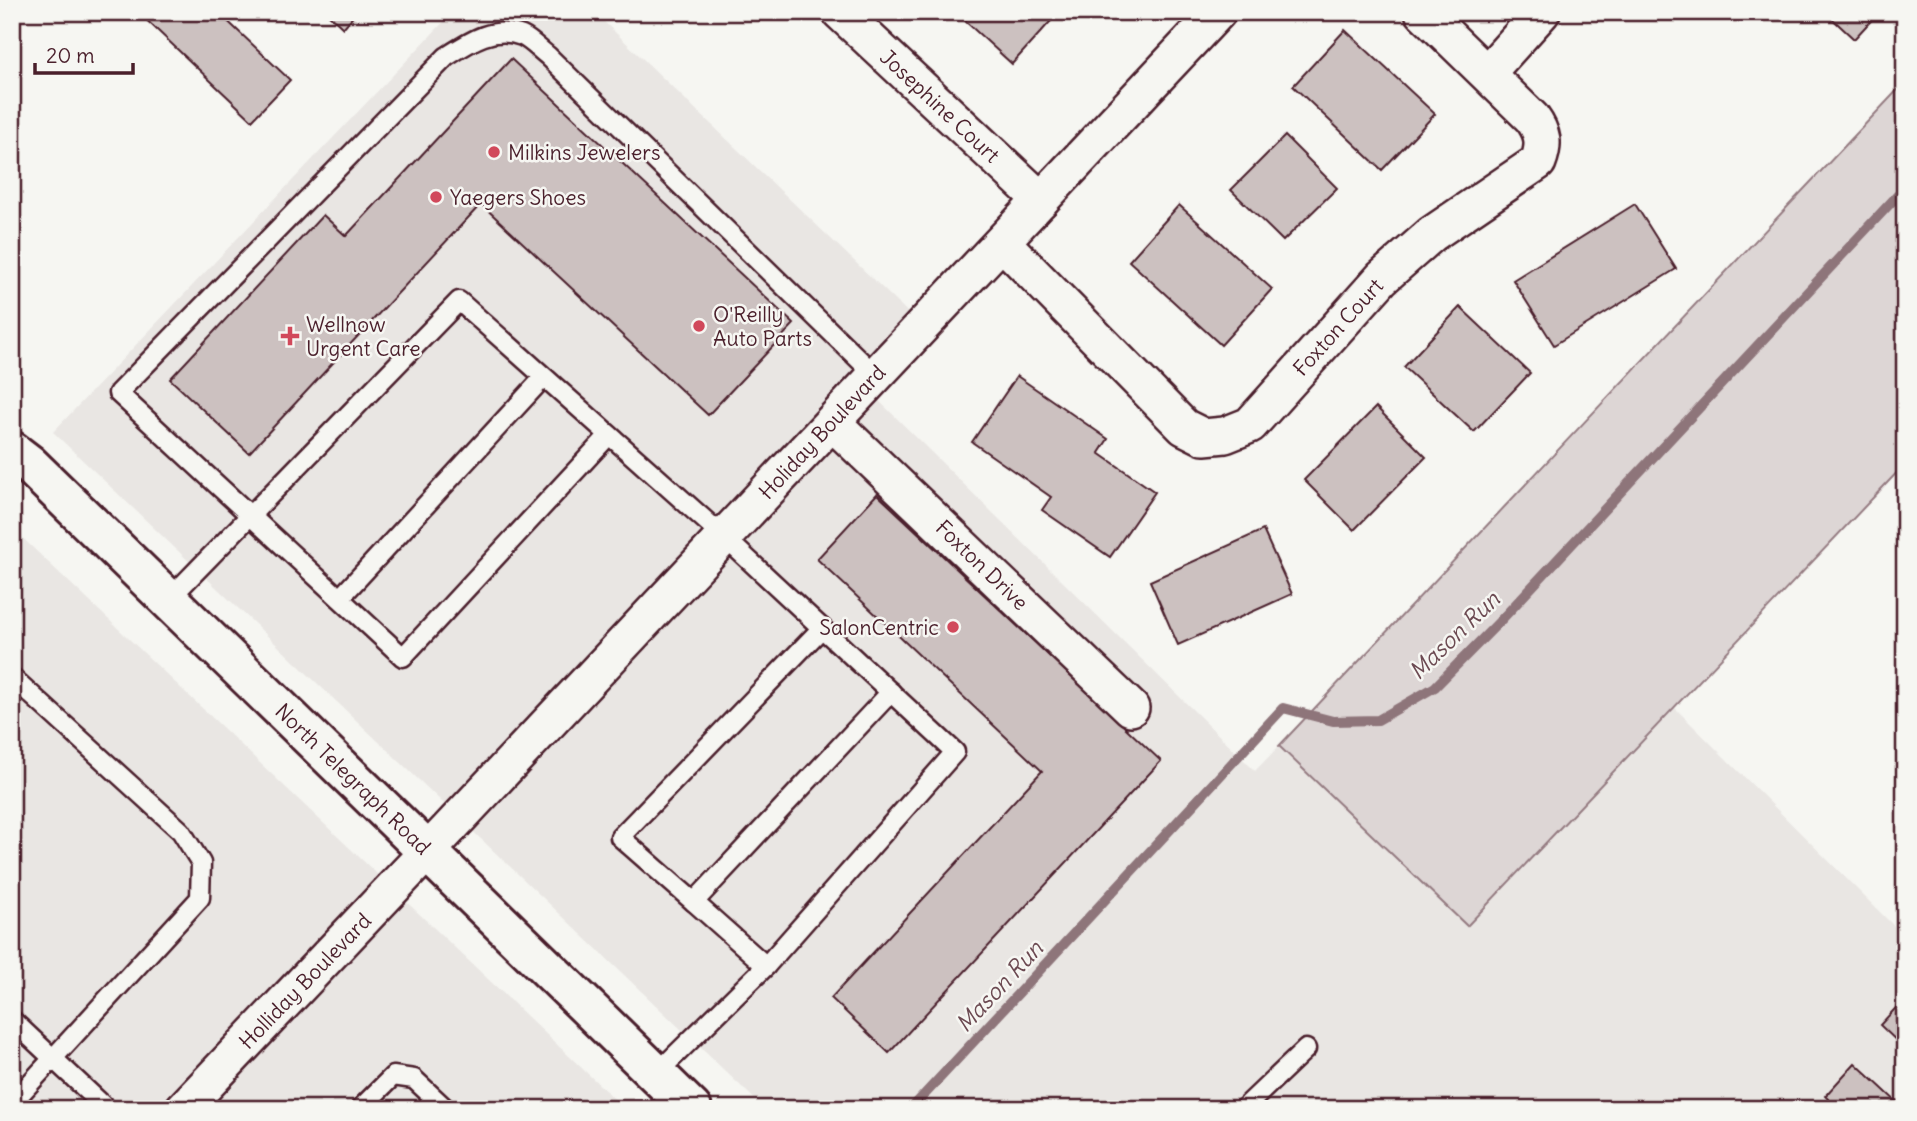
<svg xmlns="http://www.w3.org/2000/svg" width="1917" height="1121" viewBox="0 0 1917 1121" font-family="Delius,sans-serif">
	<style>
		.built { fill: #e9e6e3 }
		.green { fill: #ddd6d5; stroke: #947a80; stroke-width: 2 }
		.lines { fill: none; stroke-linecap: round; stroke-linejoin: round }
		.stream { stroke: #8e747a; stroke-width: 10 }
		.building { fill: #ccc1c0; stroke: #4a1f2b; stroke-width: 2 }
		.lane-casing { stroke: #4a1f2b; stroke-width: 23 }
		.street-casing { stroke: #4a1f2b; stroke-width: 40 }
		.primary-casing { stroke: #4a1f2b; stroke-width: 44 }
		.lane { stroke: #f6f6f2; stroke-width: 18 }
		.street { stroke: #f6f6f2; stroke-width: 35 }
		.primary { stroke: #f6f6f2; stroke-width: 38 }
		.poi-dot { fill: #d1495b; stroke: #f6f6f2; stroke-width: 2.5 }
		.labels { text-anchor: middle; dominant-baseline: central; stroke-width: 5; stroke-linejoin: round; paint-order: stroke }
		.street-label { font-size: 21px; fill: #4a1f2b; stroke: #f6f6f2 }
		.poi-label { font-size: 21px; fill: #4a1f2b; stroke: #f6f6f2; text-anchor: start }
		.water-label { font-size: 23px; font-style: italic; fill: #6c4a52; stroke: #f6f6f2 }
	</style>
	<rect width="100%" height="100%" fill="#f6f6f2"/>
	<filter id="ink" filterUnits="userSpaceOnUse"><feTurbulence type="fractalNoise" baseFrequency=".0143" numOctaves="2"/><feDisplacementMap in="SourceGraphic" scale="14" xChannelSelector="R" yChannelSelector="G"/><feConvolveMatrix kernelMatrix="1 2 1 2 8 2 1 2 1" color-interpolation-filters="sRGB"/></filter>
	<g filter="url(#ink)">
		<g class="built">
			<path d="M453,12H594L922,326L865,387L1255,771L1279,746L1466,925L1675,708L1905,937V1109H765L53,432Z"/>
			<path d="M12,528L625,1109H12Z"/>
		</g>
		<path class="green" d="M1905,82V464L1467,926L1279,746Z"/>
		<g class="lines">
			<path class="stream" d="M911,1109L1283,708L1333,721L1378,720L1435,687L1501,620L1898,195L1905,194"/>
		</g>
		<g class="building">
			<path d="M138,12H218L290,80L252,120Z"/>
			<path d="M326,12H357L343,28Z"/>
			<path d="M973,12H1059L1012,64L965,21Z"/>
			<path d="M1825,12H1879L1854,39Z"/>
			<path d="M1345,30L1435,114L1382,170L1293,86Z"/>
			<path d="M511,59L794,324L708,415L481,204L249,453L170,379L323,215L346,236Z"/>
			<path d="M1285,136L1337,188L1283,241L1231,190Z"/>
			<path d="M1635,204L1676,269L1554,345L1513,280Z"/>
			<path d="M1179,205L1272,289L1221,345L1129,261Z"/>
			<path d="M1460,307L1530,373L1474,432L1404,367Z"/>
			<path d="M1017,376L1108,439L1099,453L1155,492L1110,557L1042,510L1051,497L972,442Z"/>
			<path d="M1376,407L1426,457L1354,530L1304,480Z"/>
			<path d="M877,494L1161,761L889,1053L831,998L1042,771L817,559Z"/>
			<path d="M1263,530L1292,594L1178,645L1150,581Z"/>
			<path d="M1905,998V1043L1902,1046L1880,1025Z"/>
			<path d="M1855,1063L1900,1105L1896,1109H1838L1825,1096Z"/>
		</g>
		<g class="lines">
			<defs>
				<g id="lane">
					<path d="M609,435L403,657L118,393L446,57C469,42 493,25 522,36C531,40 540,50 548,56L876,376"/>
					<path d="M340,598L544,377"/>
					<path d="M168,600L459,301L724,537L955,752L766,966L656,1074"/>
					<path d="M822,628L620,837L694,902L891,692"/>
					<path d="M12,677L181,831L201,863L200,898L12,1103"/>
					<path d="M694,902L766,966"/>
					<path d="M12,1020L107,1109"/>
					<path d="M360,1109L393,1076L414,1079L446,1109"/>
					<path d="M1243,1109L1306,1049"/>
				</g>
				<g id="street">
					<path d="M840,12L1041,200"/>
					<path d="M1487,73L1542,12"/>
					<path d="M1002,242L1184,427L1204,437L1225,435L1250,425L1382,278L1432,234L1538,162C1545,144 1543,133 1532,118L1423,12"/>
					<path d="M832,422L1131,708"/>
					<path d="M183,1109L427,852L1218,12"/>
				</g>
				<path id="primary" d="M12,451L29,464L692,1109"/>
			</defs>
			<use href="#lane" class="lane-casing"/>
			<use href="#street" class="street-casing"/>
			<use href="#primary" class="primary-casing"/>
			<use href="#lane" class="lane"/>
			<use href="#street" class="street"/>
			<use href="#primary" class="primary"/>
		</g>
	</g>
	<g class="poi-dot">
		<circle cx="494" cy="152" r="7"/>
		<circle cx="436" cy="197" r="7"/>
		<circle cx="699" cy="326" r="7"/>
		<path d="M286.5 325.5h7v7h7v7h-7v7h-7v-7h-7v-7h7z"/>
		<circle cx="953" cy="627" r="7"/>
	</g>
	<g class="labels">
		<g class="street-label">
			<text transform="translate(940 106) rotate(43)">Josephine Court</text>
			<text transform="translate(1338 327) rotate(-48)">Foxton Court</text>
			<text transform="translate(822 432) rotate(-47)">Holiday Boulevard</text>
			<text transform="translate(982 565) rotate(44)">Foxton Drive</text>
			<text transform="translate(353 779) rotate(44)">North Telegraph Road</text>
			<text transform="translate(305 981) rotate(-46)">Holliday Boulevard</text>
		</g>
		<g class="poi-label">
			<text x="508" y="152">Milkins Jewelers</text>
			<text x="450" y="197">Yaegers Shoes</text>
			<text x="713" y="314">O'Reilly<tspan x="713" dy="24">Auto Parts</tspan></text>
			<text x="306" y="324">Wellnow<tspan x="306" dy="24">Urgent Care</tspan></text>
			<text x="939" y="627" text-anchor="end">SalonCentric</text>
		</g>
		<g class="water-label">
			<text transform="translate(1454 635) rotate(-44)">Mason Run</text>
			<text transform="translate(999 986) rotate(-47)">Mason Run</text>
		</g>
	</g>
	<rect width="1917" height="1121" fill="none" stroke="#f6f6f2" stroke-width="42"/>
	<rect x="21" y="21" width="1875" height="1079" fill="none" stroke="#4a1f2b" stroke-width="2.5" filter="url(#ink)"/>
	<path d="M35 63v10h98v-10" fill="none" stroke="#4a1f2b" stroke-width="3.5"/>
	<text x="46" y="63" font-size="21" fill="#4a1f2b" stroke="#f6f6f2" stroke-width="5" paint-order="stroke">20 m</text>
</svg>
